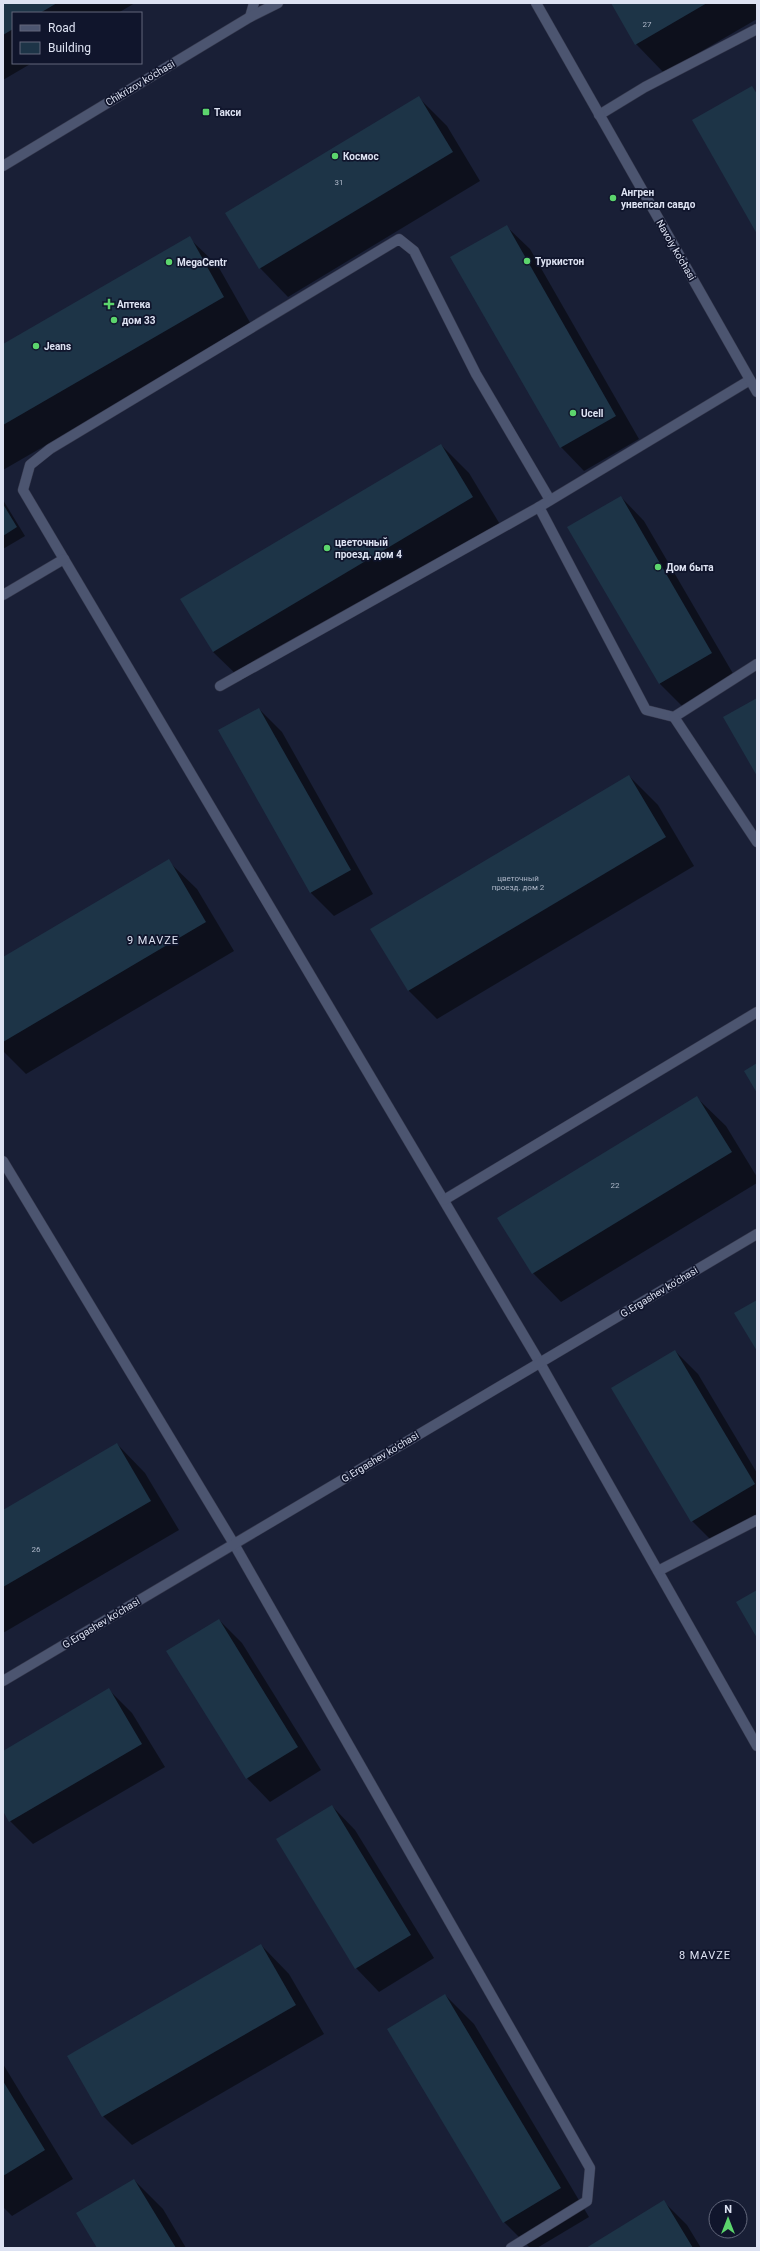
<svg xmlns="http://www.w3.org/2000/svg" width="760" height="2251" viewBox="0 0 760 2251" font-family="Roboto,sans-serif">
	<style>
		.shadow { fill: #0007 }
		.building { fill: #1d3447 }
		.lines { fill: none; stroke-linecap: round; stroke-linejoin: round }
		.service-casing { stroke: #35384c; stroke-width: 11 }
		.minor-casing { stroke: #35384c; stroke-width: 11 }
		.secondary-casing { stroke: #35384c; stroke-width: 11 }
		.service { stroke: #4c5570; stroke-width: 10 }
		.minor { stroke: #4c5570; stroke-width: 10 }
		.secondary { stroke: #4c5570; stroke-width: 10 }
		.poi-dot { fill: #5cd56d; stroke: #10152c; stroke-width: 1.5 }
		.labels { text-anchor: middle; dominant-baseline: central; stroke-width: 3.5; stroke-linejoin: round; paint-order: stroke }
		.number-label { font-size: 8px; fill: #adb6c7 }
		.street-label { font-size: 10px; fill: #dde2f2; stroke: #10152c }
		.poi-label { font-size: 10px; font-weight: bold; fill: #dde2f2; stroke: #10152c; text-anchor: start }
		.neighbourhood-label { font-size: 11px; letter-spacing: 1px; fill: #dde2f2; stroke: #10152c }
	</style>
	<rect width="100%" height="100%" fill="#191f36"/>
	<g class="shadow">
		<path d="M3,3H135L118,13H13V63H32L3,80Z"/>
		<path d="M612,3H757V19L664,73L636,44Z"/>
		<path d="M418,97L447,126L480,181L288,297L260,268Z"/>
		<path d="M506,226L530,249L639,439L584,471L561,447Z"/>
		<path d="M189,238L218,266L252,326L3,470V345Z"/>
		<path d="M441,445L469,473L501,526L242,680L213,652Z"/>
		<path d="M621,497L644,521L735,677L683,707L660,684L569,528Z"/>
		<path d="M3,500L25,536L3,549Z"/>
		<path d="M259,709L282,732L373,894L334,916L311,893L220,731Z"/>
		<path d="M629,776L658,805L694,866L437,1019L408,990Z"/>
		<path d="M168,861L197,889L234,951L26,1074L3,1051V959Z"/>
		<path d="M697,1098L726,1126L757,1177V1183L561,1302L533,1273Z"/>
		<path d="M675,1351L698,1374L757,1473V1519L715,1544L692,1521Z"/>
		<path d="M117,1444L145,1473L179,1530L3,1633V1511Z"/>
		<path d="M219,1620L242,1643L321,1770L270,1802L247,1778Z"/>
		<path d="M109,1690L132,1713L165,1767L33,1844L10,1821L3,1809V1752Z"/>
		<path d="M332,1806L355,1830L434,1958L379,1992L356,1968L277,1839Z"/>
		<path d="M261,1945L289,1974L324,2034L132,2145L103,2116Z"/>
		<path d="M445,1995L474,2024L589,2217L537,2248H530L504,2222Z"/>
		<path d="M3,2064L73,2179L12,2216L3,2207Z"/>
		<path d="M134,2180L163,2209L186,2248H99Z"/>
		<path d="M664,2202L687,2225L701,2248H588Z"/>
	</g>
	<g class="building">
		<path d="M3,3H57L40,13H13V29L3,35Z"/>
		<path d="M611,3H707L635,45Z"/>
		<path d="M752,86L757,94V234L692,120Z"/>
		<path d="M419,96L453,152L259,269L225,213Z"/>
		<path d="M507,225L616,416L560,448L450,257Z"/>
		<path d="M190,236L224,297L3,425V344Z"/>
		<path d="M441,444L473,497L213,652L180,599Z"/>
		<path d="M621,496L712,653L659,684L567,527Z"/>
		<path d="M3,504L17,527L3,536Z"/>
		<path d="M757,698V776L723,717Z"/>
		<path d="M259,708L351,870L310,893L218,730Z"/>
		<path d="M629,775L666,837L408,991L370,929Z"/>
		<path d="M169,859L206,922L3,1042V957Z"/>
		<path d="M757,1063V1093L744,1071Z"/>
		<path d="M697,1096L732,1152L532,1274L497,1218Z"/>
		<path d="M757,1300V1351L734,1313Z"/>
		<path d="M675,1350L755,1484L691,1522L611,1388Z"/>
		<path d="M117,1443L151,1501L3,1587V1510Z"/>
		<path d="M757,1590V1638L736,1602Z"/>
		<path d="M219,1619L298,1747L246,1779L166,1651Z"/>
		<path d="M109,1688L142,1744L9,1822L3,1811V1751Z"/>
		<path d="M332,1805L411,1935L355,1969L276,1839Z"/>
		<path d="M261,1944L296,2005L102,2117L67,2056Z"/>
		<path d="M445,1994L561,2188L503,2223L387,2029Z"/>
		<path d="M3,2081L45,2150L3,2176Z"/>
		<path d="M134,2179L176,2248H97L76,2213Z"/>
		<path d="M664,2200L693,2248H586Z"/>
	</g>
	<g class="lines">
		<defs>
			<g id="service">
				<path d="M599,115L645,87L757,29"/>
				<path d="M550,500L476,374L414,251L399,239L50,449L30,465L23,490L540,1363L757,1746"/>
				<path d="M539,507L646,710L674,717L757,664"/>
				<path d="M3,595L64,559"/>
				<path d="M674,717L757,842"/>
				<path d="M3,1161L234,1544L590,2168L587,2201L511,2248"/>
				<path d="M444,1200L757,1012"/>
				<path d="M658,1571L757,1520"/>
			</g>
			<g id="minor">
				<path d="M220,686L539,507L750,380"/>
				<path d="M3,1681L757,1234"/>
			</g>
			<g id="secondary">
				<path d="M536,3L757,392"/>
				<path d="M250,17L254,3"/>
				<path d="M3,166L250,17L278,3"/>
			</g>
		</defs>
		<use href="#service" class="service-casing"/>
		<use href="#minor" class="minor-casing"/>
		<use href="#secondary" class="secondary-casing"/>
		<use href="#service" class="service"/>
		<use href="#minor" class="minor"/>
		<use href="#secondary" class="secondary"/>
	</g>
	<g class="poi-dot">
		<rect x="202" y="108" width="8" height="8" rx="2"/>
		<circle cx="335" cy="156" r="4"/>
		<circle cx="613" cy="198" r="4"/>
		<circle cx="527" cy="261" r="4"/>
		<circle cx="169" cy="262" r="4"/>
		<path d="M107 298h4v4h4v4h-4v4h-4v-4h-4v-4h4z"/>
		<circle cx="114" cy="320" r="4"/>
		<circle cx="36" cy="346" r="4"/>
		<circle cx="573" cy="413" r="4"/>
		<circle cx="327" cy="548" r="4"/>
		<circle cx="658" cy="567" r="4"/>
	</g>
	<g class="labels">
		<g class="number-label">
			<text x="647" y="24">27</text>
			<text x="339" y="182">31</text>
			<text x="518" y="878">цветочный<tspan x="518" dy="9">проезд. дом 2</tspan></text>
			<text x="615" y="1185">22</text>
			<text x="36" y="1549">26</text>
		</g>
		<g class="street-label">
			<text transform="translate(140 83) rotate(-31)">Chikrizov ko'chasi</text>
			<text transform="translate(676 250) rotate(60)">Navoiy ko'chasi</text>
			<text transform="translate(659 1292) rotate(-31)">G.Ergashev ko'chasi</text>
			<text transform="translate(380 1457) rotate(-31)">G.Ergashev ko'chasi</text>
			<text transform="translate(101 1623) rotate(-31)">G.Ergashev ko'chasi</text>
		</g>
		<g class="poi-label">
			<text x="214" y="112">Такси</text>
			<text x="343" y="156">Космос</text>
			<text x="621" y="192">Ангрен<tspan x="621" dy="12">унвепсал савдо</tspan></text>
			<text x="535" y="261">Туркистон</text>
			<text x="177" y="262">MegaCentr</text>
			<text x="117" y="304">Аптека</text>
			<text x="122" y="320">дом 33</text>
			<text x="44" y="346">Jeans</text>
			<text x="581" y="413">Ucell</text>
			<text x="335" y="542">цветочный<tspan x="335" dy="12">проезд. дом 4</tspan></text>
			<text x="666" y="567">Дом быта</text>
		</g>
		<g class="neighbourhood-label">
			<text x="153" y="940">9 MAVZE</text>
			<text x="705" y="1955">8 MAVZE</text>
		</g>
	</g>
	<rect width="760" height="2251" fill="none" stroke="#dde2f2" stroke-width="8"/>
	<rect x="12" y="12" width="130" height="52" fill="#10152c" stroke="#62677b"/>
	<rect x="20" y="25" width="20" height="6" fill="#4c5570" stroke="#62677b"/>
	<text x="48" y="32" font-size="12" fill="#dde2f2">Road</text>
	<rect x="20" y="42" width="20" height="12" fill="#1d3447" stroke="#62677b"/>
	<text x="48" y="52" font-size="12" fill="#dde2f2">Building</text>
	<g transform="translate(728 2219)"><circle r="19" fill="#10152c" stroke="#62677b"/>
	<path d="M0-3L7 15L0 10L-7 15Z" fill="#5cd56d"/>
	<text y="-6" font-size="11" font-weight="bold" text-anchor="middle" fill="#dde2f2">N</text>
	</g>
</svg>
